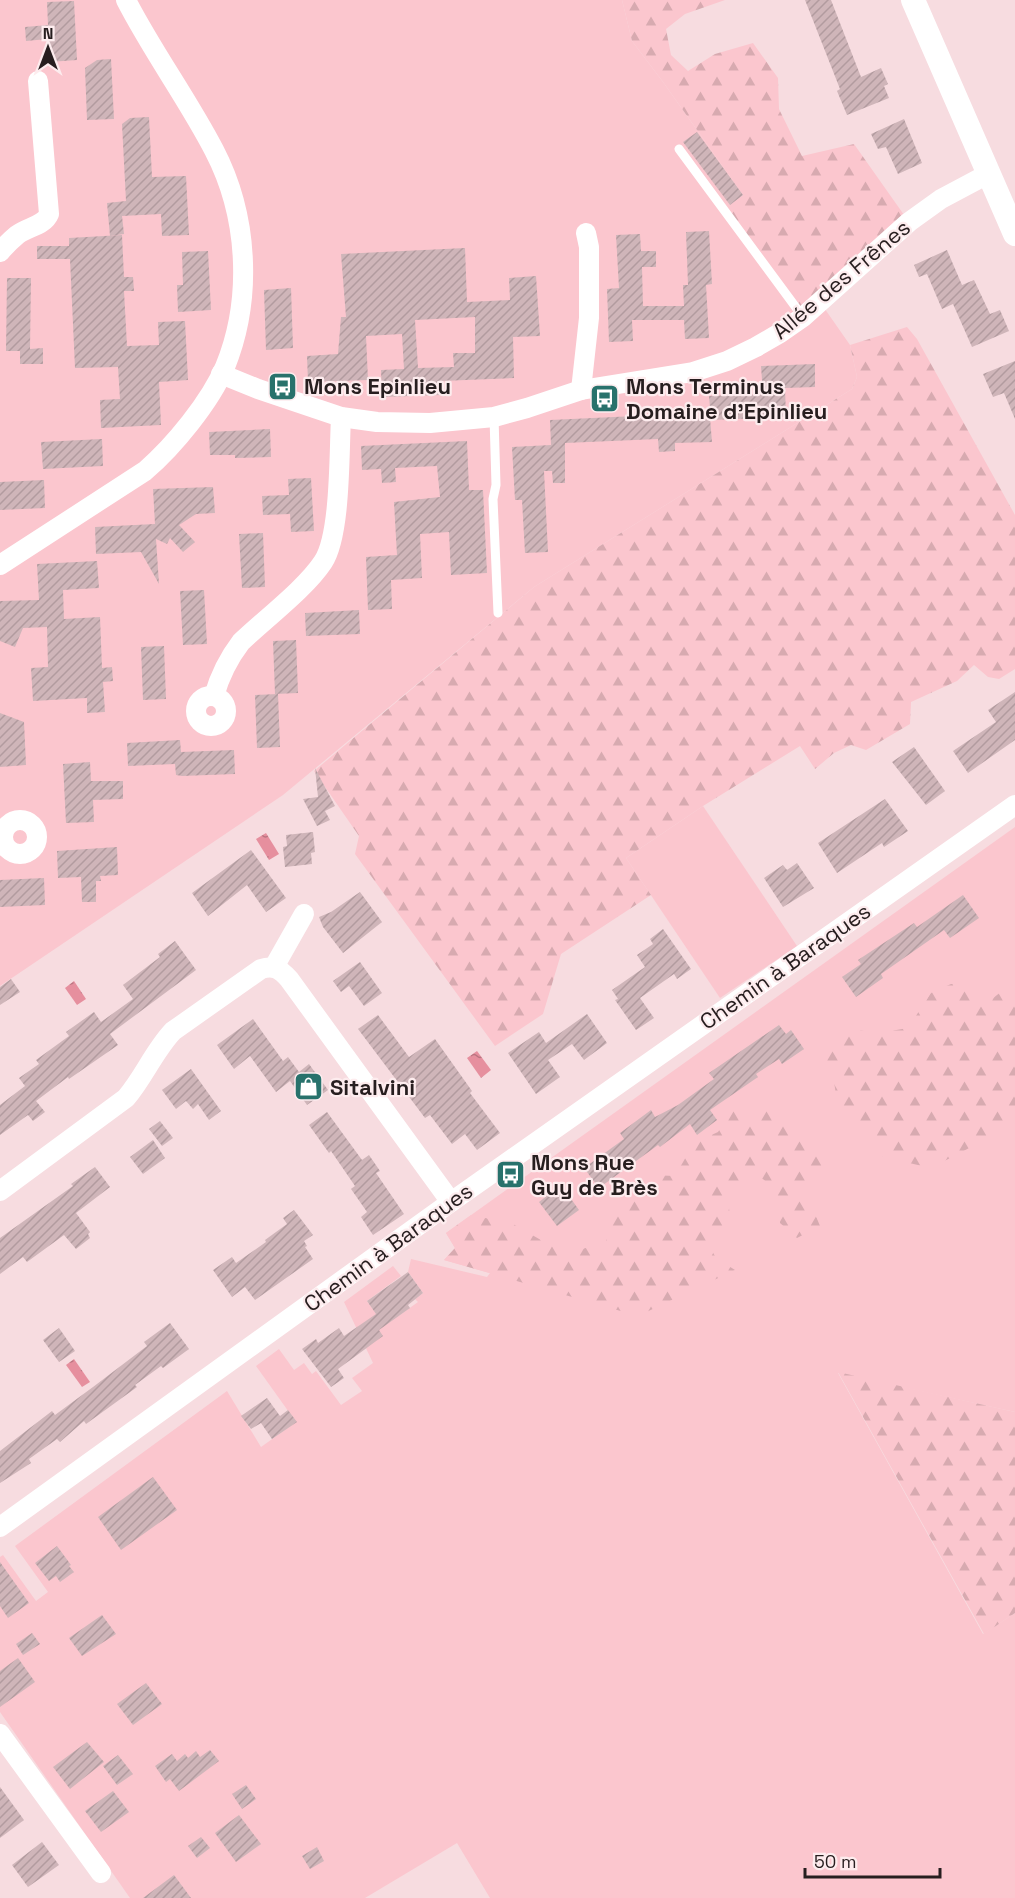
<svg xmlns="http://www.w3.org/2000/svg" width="1015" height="1898" viewBox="0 0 1015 1898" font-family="'Space Grotesk',sans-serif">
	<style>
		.green { fill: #fbc6ce }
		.forest { fill: url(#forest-firs) }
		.water { fill: url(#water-ripples) }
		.building { fill: url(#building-hatch); fill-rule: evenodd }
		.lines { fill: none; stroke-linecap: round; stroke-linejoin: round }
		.service { stroke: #fff; stroke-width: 9 }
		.minor { stroke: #fff; stroke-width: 20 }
		.tertiary { stroke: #fff; stroke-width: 24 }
		.labels { text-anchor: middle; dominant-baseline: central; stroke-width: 4.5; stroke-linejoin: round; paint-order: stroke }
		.street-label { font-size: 22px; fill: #271e1f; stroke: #fdecee }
		.poi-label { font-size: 22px; font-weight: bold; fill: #271e1f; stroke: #fdecee; text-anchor: start }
	</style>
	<defs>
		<pattern id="forest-firs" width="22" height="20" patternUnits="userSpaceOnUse" patternTransform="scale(1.5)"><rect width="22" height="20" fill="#fbc6ce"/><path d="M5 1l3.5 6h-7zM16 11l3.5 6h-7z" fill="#d7aab0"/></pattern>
		<pattern id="water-ripples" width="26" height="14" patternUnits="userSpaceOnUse" patternTransform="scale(1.5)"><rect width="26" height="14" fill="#e68f9e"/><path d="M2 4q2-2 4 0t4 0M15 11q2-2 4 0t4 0" fill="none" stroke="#ba7480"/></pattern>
		<pattern id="building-hatch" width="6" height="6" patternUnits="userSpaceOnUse" patternTransform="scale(1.5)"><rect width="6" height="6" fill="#cfb5b9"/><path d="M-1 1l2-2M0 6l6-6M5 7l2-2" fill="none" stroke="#b29b9f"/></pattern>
	</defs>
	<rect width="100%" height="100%" fill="#f7dce0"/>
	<g class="green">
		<path d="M0,0H622L632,41L663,82L743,195L730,205L820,302L850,345L857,377L852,389L534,587L283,795L0,986Z"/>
		<path d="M703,806L797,946L720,998L626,858Z"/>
		<path d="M1015,827V1412L838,1373L983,1634L1015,1613V1898H490L457,1843L365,1898H130L0,1712V1557L3,1555L36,1601L48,1592L15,1546L227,1391L261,1447L296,1422L256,1366L279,1349L294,1370L304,1363L312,1374L316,1371L341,1405L362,1391L352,1378L373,1363L344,1302L393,1266L401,1276L367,1301L382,1322L400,1315L418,1302L415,1299L423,1293L408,1272L411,1259L487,1277L490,1273L444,1260L455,1248L446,1233Z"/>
	</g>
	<g class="forest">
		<path d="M622,0H725L685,14L666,29L671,55L688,71L715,54L753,43L778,78L779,109L802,156L854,144L909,222L803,317L726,215L730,205L743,195L663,82L632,41Z"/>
		<path d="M907,327L917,339L1015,515V669L999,679L988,677L974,665L957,681L911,702L910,724L866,750L851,745L834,753L815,769L800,746L703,806L626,858L651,895L561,954L543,1014L495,1046L355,854L359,836L314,771L534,587L852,389L857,377L850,345Z"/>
		<path d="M951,984H961L982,1007L1007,987L1015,988V1124L931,1168L883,1157L836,1112C836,1102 836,1091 834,1082C830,1058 816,1065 830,1035L849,1029L879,1033L908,1028L931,993Z"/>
		<path d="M751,1107C756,1107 764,1106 770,1107C792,1113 814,1146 825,1165L808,1197L820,1226L797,1238L780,1223C781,1196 775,1188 754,1172L731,1187L729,1209L733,1224L718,1238L711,1249L716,1258L735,1270L638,1316L444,1260L455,1248L446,1233L471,1215L513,1224L553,1247L571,1253L606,1241V1224L609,1208L626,1197L639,1182L650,1175L675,1176L694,1143L718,1132L732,1111Z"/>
		<path d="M838,1372L1015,1412V1613L984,1634Z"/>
	</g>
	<g class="water">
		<path d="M266,833L279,854L269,860L256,839Z"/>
		<path d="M74,981L86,999L77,1005L65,988Z"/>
		<path d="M477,1051L491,1070L481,1078L467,1058Z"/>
		<path d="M74,1359L90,1382L82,1387L66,1365Z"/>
	</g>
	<g class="building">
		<path d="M805,0H831L861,77L881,68L888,84L884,86L889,98L847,115L837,91L840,89Z"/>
		<path d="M74,1L77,60L49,62L48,39L26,41L25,27L48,25L47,2Z"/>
		<path d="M111,59L114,119L87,120L85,68L97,60Z"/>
		<path d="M149,117L152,177L186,176L189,235L162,236L161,214L122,216L124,234L110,236L107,203L126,201L122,124L130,118Z"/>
		<path d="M904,119L922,163L898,174L886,147L878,149L871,134Z"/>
		<path d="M697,132L743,195L730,205L683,142Z"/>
		<path d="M709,231L712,284L706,285L709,338L685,339L684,320H632L633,341L609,342L607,289L619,288L616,235L640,234L641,251H656V267H642L643,306H684L683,285H688L686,232Z"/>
		<path d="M122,235L124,277H133L134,291H124L127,346L159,345L158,322L185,321L188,380L159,382L161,425L101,428L100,400L120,399L118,367L75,368L70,259H37V246H69V238Z"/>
		<path d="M465,248L467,302L510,300L509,278L536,276L540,336L513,337L514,378L441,381L442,395L382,397L381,370L404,369L402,334L366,336L368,380L308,382L307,356L338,354L341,317H346L341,254ZM475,317V353H453L454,367L418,368L415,320Z"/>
		<path d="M947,250L962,285L974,280L990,314L1000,310L1009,331L972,347L953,304L942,309L927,274L919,277L914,265Z"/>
		<path d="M208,251L211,310L178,312L177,285H183L182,252Z"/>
		<path d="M7,278H31L30,349L43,348V364H20V351H6Z"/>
		<path d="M291,288L293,348L266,350L264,290Z"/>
		<path d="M1015,361V419L1004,393L993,397L983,374Z"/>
		<path d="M815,364V387L785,388L786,417L711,420L709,396L763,394L761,366Z"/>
		<path d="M657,415V420L710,418L712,442L675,443V451L659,452L658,439L565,443V483H553L552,471H544L548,552L525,553L522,500H515L512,447L551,445L550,420Z"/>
		<path d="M270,429L271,457L235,458V455H210L209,432Z"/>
		<path d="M102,439L103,466L43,469L41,442Z"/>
		<path d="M467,441L469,490H483L487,573L451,575L449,532L420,534L422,578L391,580L392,609L368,610L366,557L397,555L394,502L440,497L437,466L395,468L396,482L382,483L381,469L362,470L361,446Z"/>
		<path d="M311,478L314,531L291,532L290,514L263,515L262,496L289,495L288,479Z"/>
		<path d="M44,480L45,508L0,510V482Z"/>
		<path d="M213,487L215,513L196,514L179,525L195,542L183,552L170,538L167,544L156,539L159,584L141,552L96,554L95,527L155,524L153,489Z"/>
		<path d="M263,533L265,587L242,588L239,534Z"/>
		<path d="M97,561L99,588L63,590L64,619L100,617L102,668L112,667L113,681L103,682L105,712L87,713V698L33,701L31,668L48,667L47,627L23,628L15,647L0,641V601L39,600L37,564Z"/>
		<path d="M204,590L207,644L183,645L180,591Z"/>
		<path d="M359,610L360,634L306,636L305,613Z"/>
		<path d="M296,640L298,693L275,694L273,641Z"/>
		<path d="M164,646L166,699L143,700L141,647Z"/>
		<path d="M1015,692V740L968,773L953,751L996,722L988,710Z"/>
		<path d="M278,694L280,747L257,748L255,695Z"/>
		<path d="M0,713L24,722L26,765L0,767Z"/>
		<path d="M180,740L181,752L234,750L235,774L182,776L176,775L175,764L128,766L127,743Z"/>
		<path d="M914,747L945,791L926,805L892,762Z"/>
		<path d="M90,762L91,781H123V799L93,800L94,822L66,823L63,764Z"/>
		<path d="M315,768L335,806L325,811L330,820L317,826L303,799L318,797Z"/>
		<path d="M885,799L908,831L884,847L882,843L837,873L818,843Z"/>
		<path d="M313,832L315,852L311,853L312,864L285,867L283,847L287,846L286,835Z"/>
		<path d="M117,847L118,875L100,876L101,881H96V902H82L81,877L58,878L57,851Z"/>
		<path d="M251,850L286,898L266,912L247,885L208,916L192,893Z"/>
		<path d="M797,863L814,888L783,907L764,878L783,865L787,870Z"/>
		<path d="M44,878L45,905L0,907V880Z"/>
		<path d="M360,892L382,922L343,953L323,927L319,917L331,912Z"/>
		<path d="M963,895L979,918L950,938L944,930L881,974L883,978L856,997L842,977L861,964L858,960L914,923L917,927Z"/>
		<path d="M663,929L691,969L677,979L674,974L640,998L654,1018L636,1030L615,1000L618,999L612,990L645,967L637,955L653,944L650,939Z"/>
		<path d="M175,941L196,970L110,1034L118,1045L69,1079L68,1077L36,1101L45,1112L33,1121L28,1115L0,1135V1105L25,1086L19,1078L39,1064L36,1060L69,1036L66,1032L94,1012L101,1022L133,999L123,985L160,957L158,954Z"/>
		<path d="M360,962L382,993L364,1006L349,986L341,992L333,981Z"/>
		<path d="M11,979L20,992L0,1005V987Z"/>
		<path d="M587,1014L607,1043L584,1060L572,1044L548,1060L560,1077L536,1094L508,1053L539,1032L546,1043Z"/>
		<path d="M378,1015L409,1057L435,1039L472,1091L470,1093L500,1133L477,1150L465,1134L452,1144L430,1115L425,1118L358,1029Z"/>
		<path d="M253,1019L283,1061L288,1057L299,1072L309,1064L328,1090L307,1105L290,1081L276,1092L250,1056L234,1069L217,1045Z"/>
		<path d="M779,1025L786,1034L791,1030L804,1049L782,1064L779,1059L756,1074L758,1077L710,1110L717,1120L697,1135L690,1124L660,1147L658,1145L599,1188L584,1168L624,1139L620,1133L651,1110L655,1117L678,1105L714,1079L709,1073Z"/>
		<path d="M191,1069L221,1111L209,1120L198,1104L193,1109L186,1101L176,1109L162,1090Z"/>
		<path d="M327,1112L362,1160L369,1155L380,1171L376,1173L404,1214L373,1235L361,1217L367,1212L351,1189L355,1186L331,1151L329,1153L309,1125Z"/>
		<path d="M160,1121L173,1138L162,1146L149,1129Z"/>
		<path d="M153,1140L165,1158L143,1174L130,1157Z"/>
		<path d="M95,1167L110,1187L76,1213L90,1232L88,1234L90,1238L76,1249L64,1235L27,1262L23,1257L0,1274V1238L73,1186L71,1184Z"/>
		<path d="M561,1185L579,1210L557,1226L539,1202Z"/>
		<path d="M294,1210L313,1235L304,1241L307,1246L305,1247L313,1259L255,1300L245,1287L232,1297L213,1270L232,1257L236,1263L266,1242L265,1240L287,1224L283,1218Z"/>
		<path d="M408,1272L423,1293L408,1305L410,1308L379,1330L383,1336L338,1369L344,1378L331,1387L302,1349L316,1339L318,1343L339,1328L344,1336L376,1314L367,1301Z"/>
		<path d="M170,1323L189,1349L163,1368L161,1366L135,1385L137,1387L86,1424L84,1421L60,1442L57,1439L29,1459L31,1463L0,1483V1451L52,1411L55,1415L93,1387L147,1346L144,1342Z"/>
		<path d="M59,1328L75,1351L59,1362L43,1340Z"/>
		<path d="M267,1398L280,1416L288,1410L297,1422L272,1439L261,1423L251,1429L241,1416Z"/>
		<path d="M153,1477L177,1510L121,1550L98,1517Z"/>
		<path d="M57,1546L71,1565L69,1566L74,1572L60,1582L56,1576L49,1581L35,1563Z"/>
		<path d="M0,1562L29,1603L8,1618L0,1606Z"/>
		<path d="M102,1615L116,1634L82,1656L69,1638Z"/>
		<path d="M32,1633L40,1644L23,1655L16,1644Z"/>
		<path d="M18,1658L35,1682L0,1707V1671Z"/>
		<path d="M146,1683L162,1704L133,1725L117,1704Z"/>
		<path d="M87,1742L104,1762L70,1789L53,1767Z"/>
		<path d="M210,1750L219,1761L179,1791L170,1779L166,1782L155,1766L172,1754L177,1761L185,1754L188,1758L196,1751L200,1757Z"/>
		<path d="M118,1755L133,1774L117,1785L103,1766Z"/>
		<path d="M246,1785L256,1799L242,1809L232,1794Z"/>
		<path d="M0,1787L24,1820L0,1838Z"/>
		<path d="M113,1791L129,1812L101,1832L85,1811Z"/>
		<path d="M239,1815L261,1844L236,1862L215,1833Z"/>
		<path d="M201,1837L210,1848L197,1858L188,1846Z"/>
		<path d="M42,1842L59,1865L28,1887L12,1865Z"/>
		<path d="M317,1847L324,1861L310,1869L302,1856Z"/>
		<path d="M174,1875L191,1898H143Z"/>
	</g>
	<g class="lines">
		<g class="service">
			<path d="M679,149L803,317"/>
			<path d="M494,417L496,485L493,499L498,613"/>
		</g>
		<g class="minor">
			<path d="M0,252C5,246 11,240 17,235C27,227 44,226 49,214L38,81"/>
			<path d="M221,374L258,389L341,417L377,422L430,423L494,417L527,408L581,390L693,372L727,361L756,347L780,333L803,317L909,222L941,199L988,174"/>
			<path d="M581,390L589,318V247L586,233"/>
			<path d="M0,565L145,471C174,446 210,402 225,367C253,298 248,215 214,150C187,98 152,51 126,0"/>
			<circle cx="211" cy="711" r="15"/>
			<path d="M214,696C220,675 228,659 241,642C265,619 306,588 323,562C341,535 339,452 341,417"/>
			<circle cx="20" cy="837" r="17"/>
			<path d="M274,967L304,914"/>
			<path d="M0,1191L126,1098C144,1077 154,1051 173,1031L261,969C274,965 280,969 289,979L451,1202"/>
			<path d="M0,1527L451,1202L1015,805"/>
			<path d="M0,1734L101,1873"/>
		</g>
		<path class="tertiary" d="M913,0L1015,234"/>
	</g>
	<defs>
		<symbol id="bus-square" viewBox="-11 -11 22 22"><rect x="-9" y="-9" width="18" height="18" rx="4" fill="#28726c" stroke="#fdecee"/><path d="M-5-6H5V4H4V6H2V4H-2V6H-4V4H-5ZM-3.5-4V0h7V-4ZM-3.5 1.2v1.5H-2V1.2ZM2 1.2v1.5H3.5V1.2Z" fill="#fff"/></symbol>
		<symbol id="shop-square" viewBox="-11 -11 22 22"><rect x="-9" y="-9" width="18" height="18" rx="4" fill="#28726c" stroke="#fdecee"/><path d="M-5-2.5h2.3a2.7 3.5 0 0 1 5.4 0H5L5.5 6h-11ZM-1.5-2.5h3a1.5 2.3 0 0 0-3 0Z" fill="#fff"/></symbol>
	</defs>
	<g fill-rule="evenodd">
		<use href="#bus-square" x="266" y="370" width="33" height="33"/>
		<use href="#bus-square" x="588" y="382" width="33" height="33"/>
		<use href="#shop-square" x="292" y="1070" width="33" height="33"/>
		<use href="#bus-square" x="494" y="1158" width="33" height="33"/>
	</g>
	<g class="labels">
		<g class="street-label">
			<text transform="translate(841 279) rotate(-40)">Allée des Frênes</text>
			<text transform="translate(785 966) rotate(-35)">Chemin à Baraques</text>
			<text transform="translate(388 1247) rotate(-36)">Chemin à Baraques</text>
		</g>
		<g class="poi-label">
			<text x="304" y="386">Mons Epinlieu</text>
			<text x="626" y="386">Mons Terminus<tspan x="626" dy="25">Domaine d'Epinlieu</tspan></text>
			<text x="330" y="1087">Sitalvini</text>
			<text x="531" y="1162">Mons Rue<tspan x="531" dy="25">Guy de Brès</tspan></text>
		</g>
	</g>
	<g transform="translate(48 48)" stroke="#fdecee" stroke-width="4.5" paint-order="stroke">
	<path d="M0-4.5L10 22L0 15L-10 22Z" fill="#271e1f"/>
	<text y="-9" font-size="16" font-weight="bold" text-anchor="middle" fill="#271e1f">N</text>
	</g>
	<path d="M805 1868v9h135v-9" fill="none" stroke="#271e1f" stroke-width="3"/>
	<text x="814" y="1868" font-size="18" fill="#271e1f" stroke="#fdecee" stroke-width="4.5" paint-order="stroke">50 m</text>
</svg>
